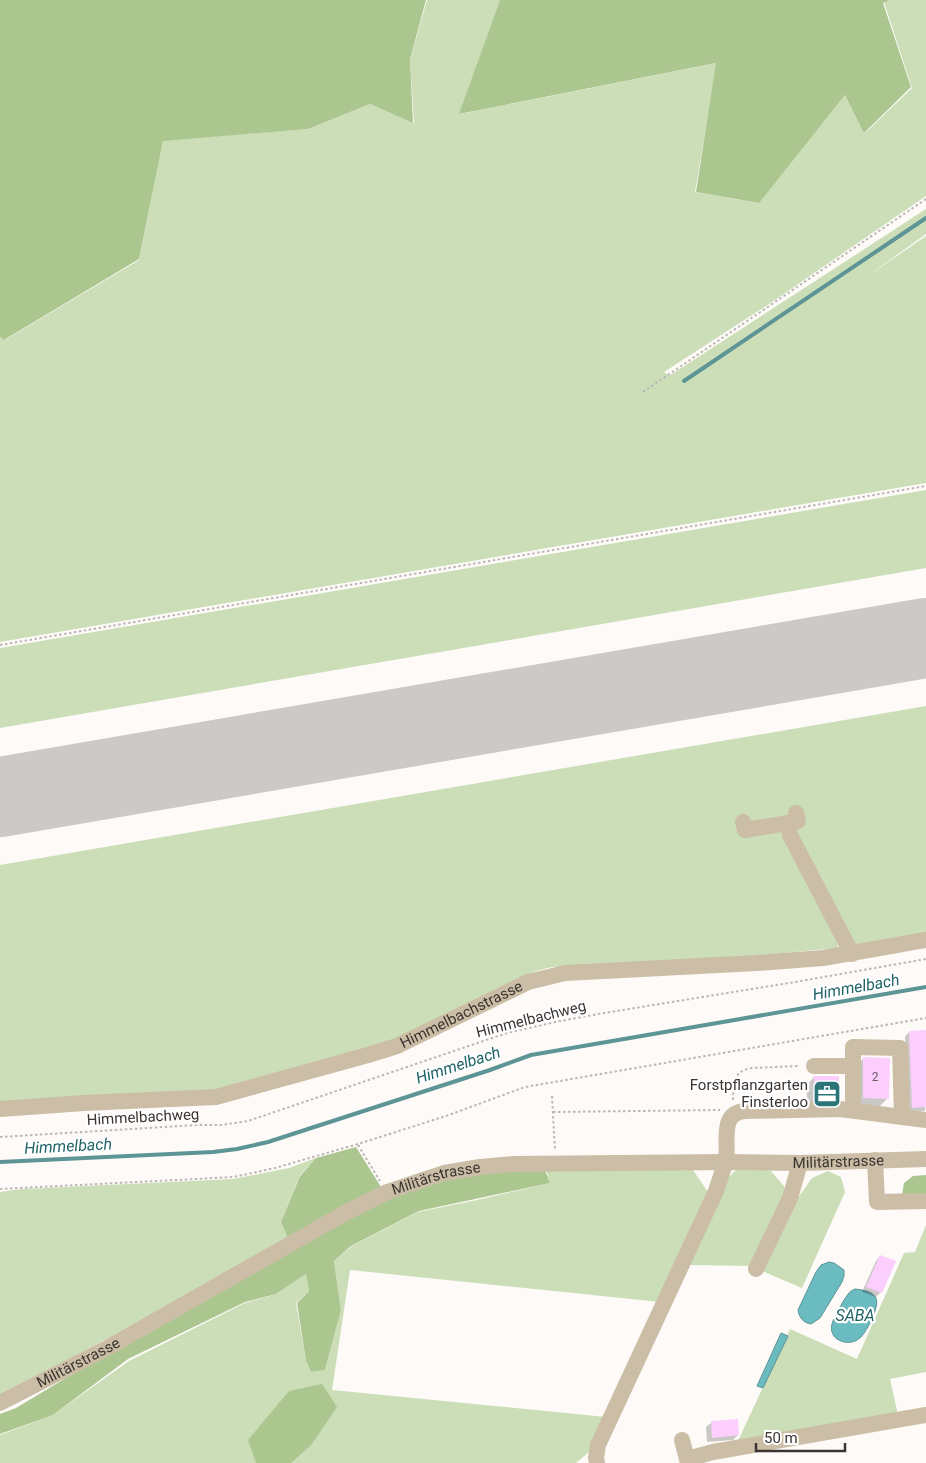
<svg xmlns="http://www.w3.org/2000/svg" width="926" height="1463" viewBox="0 0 926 1463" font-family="Roboto,sans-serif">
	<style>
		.green { fill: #cbdeb8 }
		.forest { fill: #abc68f }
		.water { fill: #6bbcc1; stroke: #5d9496 }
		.shadow { fill: #0003 }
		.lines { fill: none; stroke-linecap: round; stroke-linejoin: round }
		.stream { stroke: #5d9496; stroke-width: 4 }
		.runway { stroke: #ccc9c6; stroke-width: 80 }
		.building { fill: #fccefd }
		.path { stroke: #bbb7b5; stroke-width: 2; stroke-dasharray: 2.5 2.5; stroke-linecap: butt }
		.minor { stroke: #ccbea6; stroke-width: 16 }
		.labels { text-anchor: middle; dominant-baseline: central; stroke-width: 4.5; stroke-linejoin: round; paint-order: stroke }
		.number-label { font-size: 12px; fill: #6b5b65 }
		.street-label { font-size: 15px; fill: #3b3532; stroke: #fff }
		.poi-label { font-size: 15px; fill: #3b3532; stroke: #fff; text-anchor: end }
		.water-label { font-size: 16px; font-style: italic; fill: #206367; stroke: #fff }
	</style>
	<rect width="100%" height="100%" fill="#fdfaf8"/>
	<g class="green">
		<path d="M427,0H500L460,114L717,63L695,192L758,203L845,95L865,133L912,88L884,2L889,0H926V196L772,302L664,372L669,376L926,209V234L862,280L926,236V483L0,642V337L5,340L139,260L163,140L308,129L370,104L414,123L410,59Z"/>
		<path d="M926,490V568L0,728V648Z"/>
		<path d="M926,706V933L859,945L851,944L782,829L839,943L837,948L739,957L552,967L536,971L522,977L390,1042L201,1093L0,1103V865Z"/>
		<path d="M316,1158L300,1175L281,1222L289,1239L0,1397V1192L22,1189L233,1179L289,1168Z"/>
		<path d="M740,1167L771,1171L784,1186L785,1198L753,1266L687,1265L727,1178Z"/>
		<path d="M546,1169L693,1170L710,1195L660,1302L350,1270L332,1390L606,1417L589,1452L576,1463H0V1435L53,1415L129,1361L245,1303L276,1294L306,1274L309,1291L296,1303L306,1361L311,1372L325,1370L341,1310L334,1261L352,1246L418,1212L477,1200L550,1183Z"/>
		<path d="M828,1171L841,1177L845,1192L802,1288L762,1271L797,1199L812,1178Z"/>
		<path d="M926,1225V1372L890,1379L898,1415L737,1443L790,1329L857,1359L904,1253L915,1252Z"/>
	</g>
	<g class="forest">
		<path d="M0,0H426L410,59L413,123L370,104L308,129L163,141L139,259L4,340L0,337Z"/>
		<path d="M500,0H889L883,3L911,87L864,133L845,95L759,203L696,192L716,63L459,114Z"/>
		<path d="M356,1147L381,1187L504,1170H545L550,1183L419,1211L351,1246L334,1261L341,1310L325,1370L311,1372L306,1361L297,1303L309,1291L306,1274L276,1294L245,1302L128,1359L53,1415L0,1434V1414L16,1408L139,1334L289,1240L281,1222L300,1176L316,1158Z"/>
		<path d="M926,1175V1204L902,1195L904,1183L913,1176Z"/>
		<path d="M322,1384L337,1407L312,1444L291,1463H256L248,1440L289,1391Z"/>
	</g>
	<g class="water">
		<path d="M829,1262L834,1263L844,1270V1276L842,1282L820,1318L811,1324C804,1323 799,1318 798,1310L816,1272L821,1265Z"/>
		<path d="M855,1289C863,1290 872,1291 876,1298C880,1306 867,1331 861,1337C855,1343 846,1344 839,1340C833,1338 830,1330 832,1324C833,1319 845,1297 849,1293C850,1291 853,1290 855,1289Z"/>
		<path d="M781,1333L788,1336L763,1388L757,1386Z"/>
	</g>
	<g class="shadow">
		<path d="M909,1032H926L925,1111L908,1112L905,1037Z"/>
		<path d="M864,1058L888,1098L880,1106L856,1105V1066Z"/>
		<path d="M814,1077L838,1098L831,1106H807V1085Z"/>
		<path d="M880,1256L881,1292L876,1297L862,1292L876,1261Z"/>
		<path d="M711,1423L738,1435L733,1440L707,1442L706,1427Z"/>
	</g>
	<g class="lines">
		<g class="stream">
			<path d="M684,381L926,218"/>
			<path d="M0,1162L213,1152L237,1149L268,1142L490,1070L531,1055L926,987"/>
		</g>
		<path class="runway" d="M0,797L926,638"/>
	</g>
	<g class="building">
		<path d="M926,1030V1107L912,1108L909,1031Z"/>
		<path d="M863,1057L890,1058L889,1099L863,1098Z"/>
		<path d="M814,1076H839V1099L814,1100Z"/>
		<path d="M880,1255L896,1261L882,1293L866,1287Z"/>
		<path d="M738,1419L739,1435L712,1438L711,1421Z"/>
	</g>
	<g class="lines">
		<g class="path">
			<path d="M643,392L926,199"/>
			<path d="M0,645L926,486"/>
			<path d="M552,1096L555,1151"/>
			<path d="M733,1100C734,1084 732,1072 751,1068L800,1066"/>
			<path d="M553,1112L720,1110"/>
			<path d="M0,1137L197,1125H221L248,1121L507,1033L555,1022L598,1014L795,982L926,959"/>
			<path d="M358,1145L380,1181"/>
			<path d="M0,1189L234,1177L275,1168L358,1144L446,1116L525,1087L926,1018"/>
		</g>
		<g class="minor">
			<path d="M796,813L798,821L788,823L790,835L852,954"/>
			<path d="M743,822L745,830L788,823"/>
			<path d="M814,1066H853"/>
			<path id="s1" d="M0,1109L84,1103L216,1097L368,1055L397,1046L528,982L565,973L757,963L823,958L926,940"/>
			<path d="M853,1110V1047L900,1048L902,1117"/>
			<path d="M875,1160L877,1202L926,1201"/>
			<path d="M756,1269L790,1198L800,1163"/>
			<path id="s2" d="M0,1403L107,1348L345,1213L387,1192L444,1173L480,1167L513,1164L725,1162L800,1163L926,1159"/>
			<path d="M682,1440L688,1463"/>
			<path d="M687,1459L713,1452L926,1415"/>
			<path d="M597,1463L596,1458L598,1445L716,1191C719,1181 723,1171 726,1160C729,1142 719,1113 745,1111L840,1109L926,1120"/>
		</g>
	</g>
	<defs>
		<symbol id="office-square" viewBox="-11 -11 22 22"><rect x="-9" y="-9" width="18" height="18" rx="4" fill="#2b7578" stroke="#fff"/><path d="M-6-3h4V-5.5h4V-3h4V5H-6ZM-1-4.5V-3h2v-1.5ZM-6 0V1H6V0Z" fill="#fff"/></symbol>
	</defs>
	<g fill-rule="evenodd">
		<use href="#office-square" x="811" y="1078" width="32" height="32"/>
	</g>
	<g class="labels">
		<g class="number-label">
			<text x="875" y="1077">2</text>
		</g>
		<g class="street-label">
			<text stroke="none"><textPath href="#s1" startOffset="476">Himmelbachstrasse</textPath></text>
			<text transform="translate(531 1019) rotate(-14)">Himmelbachweg</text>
			<text transform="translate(143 1117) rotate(-3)">Himmelbachweg</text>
			<text stroke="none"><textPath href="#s2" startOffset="896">Militärstrasse</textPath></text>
			<text stroke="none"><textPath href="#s2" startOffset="492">Militärstrasse</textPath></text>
			<text stroke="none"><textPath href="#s2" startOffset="88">Militärstrasse</textPath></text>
		</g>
		<g class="poi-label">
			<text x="808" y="1085">Forstpflanzgarten<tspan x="808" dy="17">Finsterloo</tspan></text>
		</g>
		<g class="water-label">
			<text transform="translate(856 987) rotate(-10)">Himmelbach</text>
			<text transform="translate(458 1065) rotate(-18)">Himmelbach</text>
			<text transform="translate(68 1146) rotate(-3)">Himmelbach</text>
			<text x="855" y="1315">SABA</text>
		</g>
	</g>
	<path d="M756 1443v8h89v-8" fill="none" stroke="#3b3532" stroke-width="2.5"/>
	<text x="764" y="1443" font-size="15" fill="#3b3532" stroke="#ffffff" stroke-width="4" paint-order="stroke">50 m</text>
</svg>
